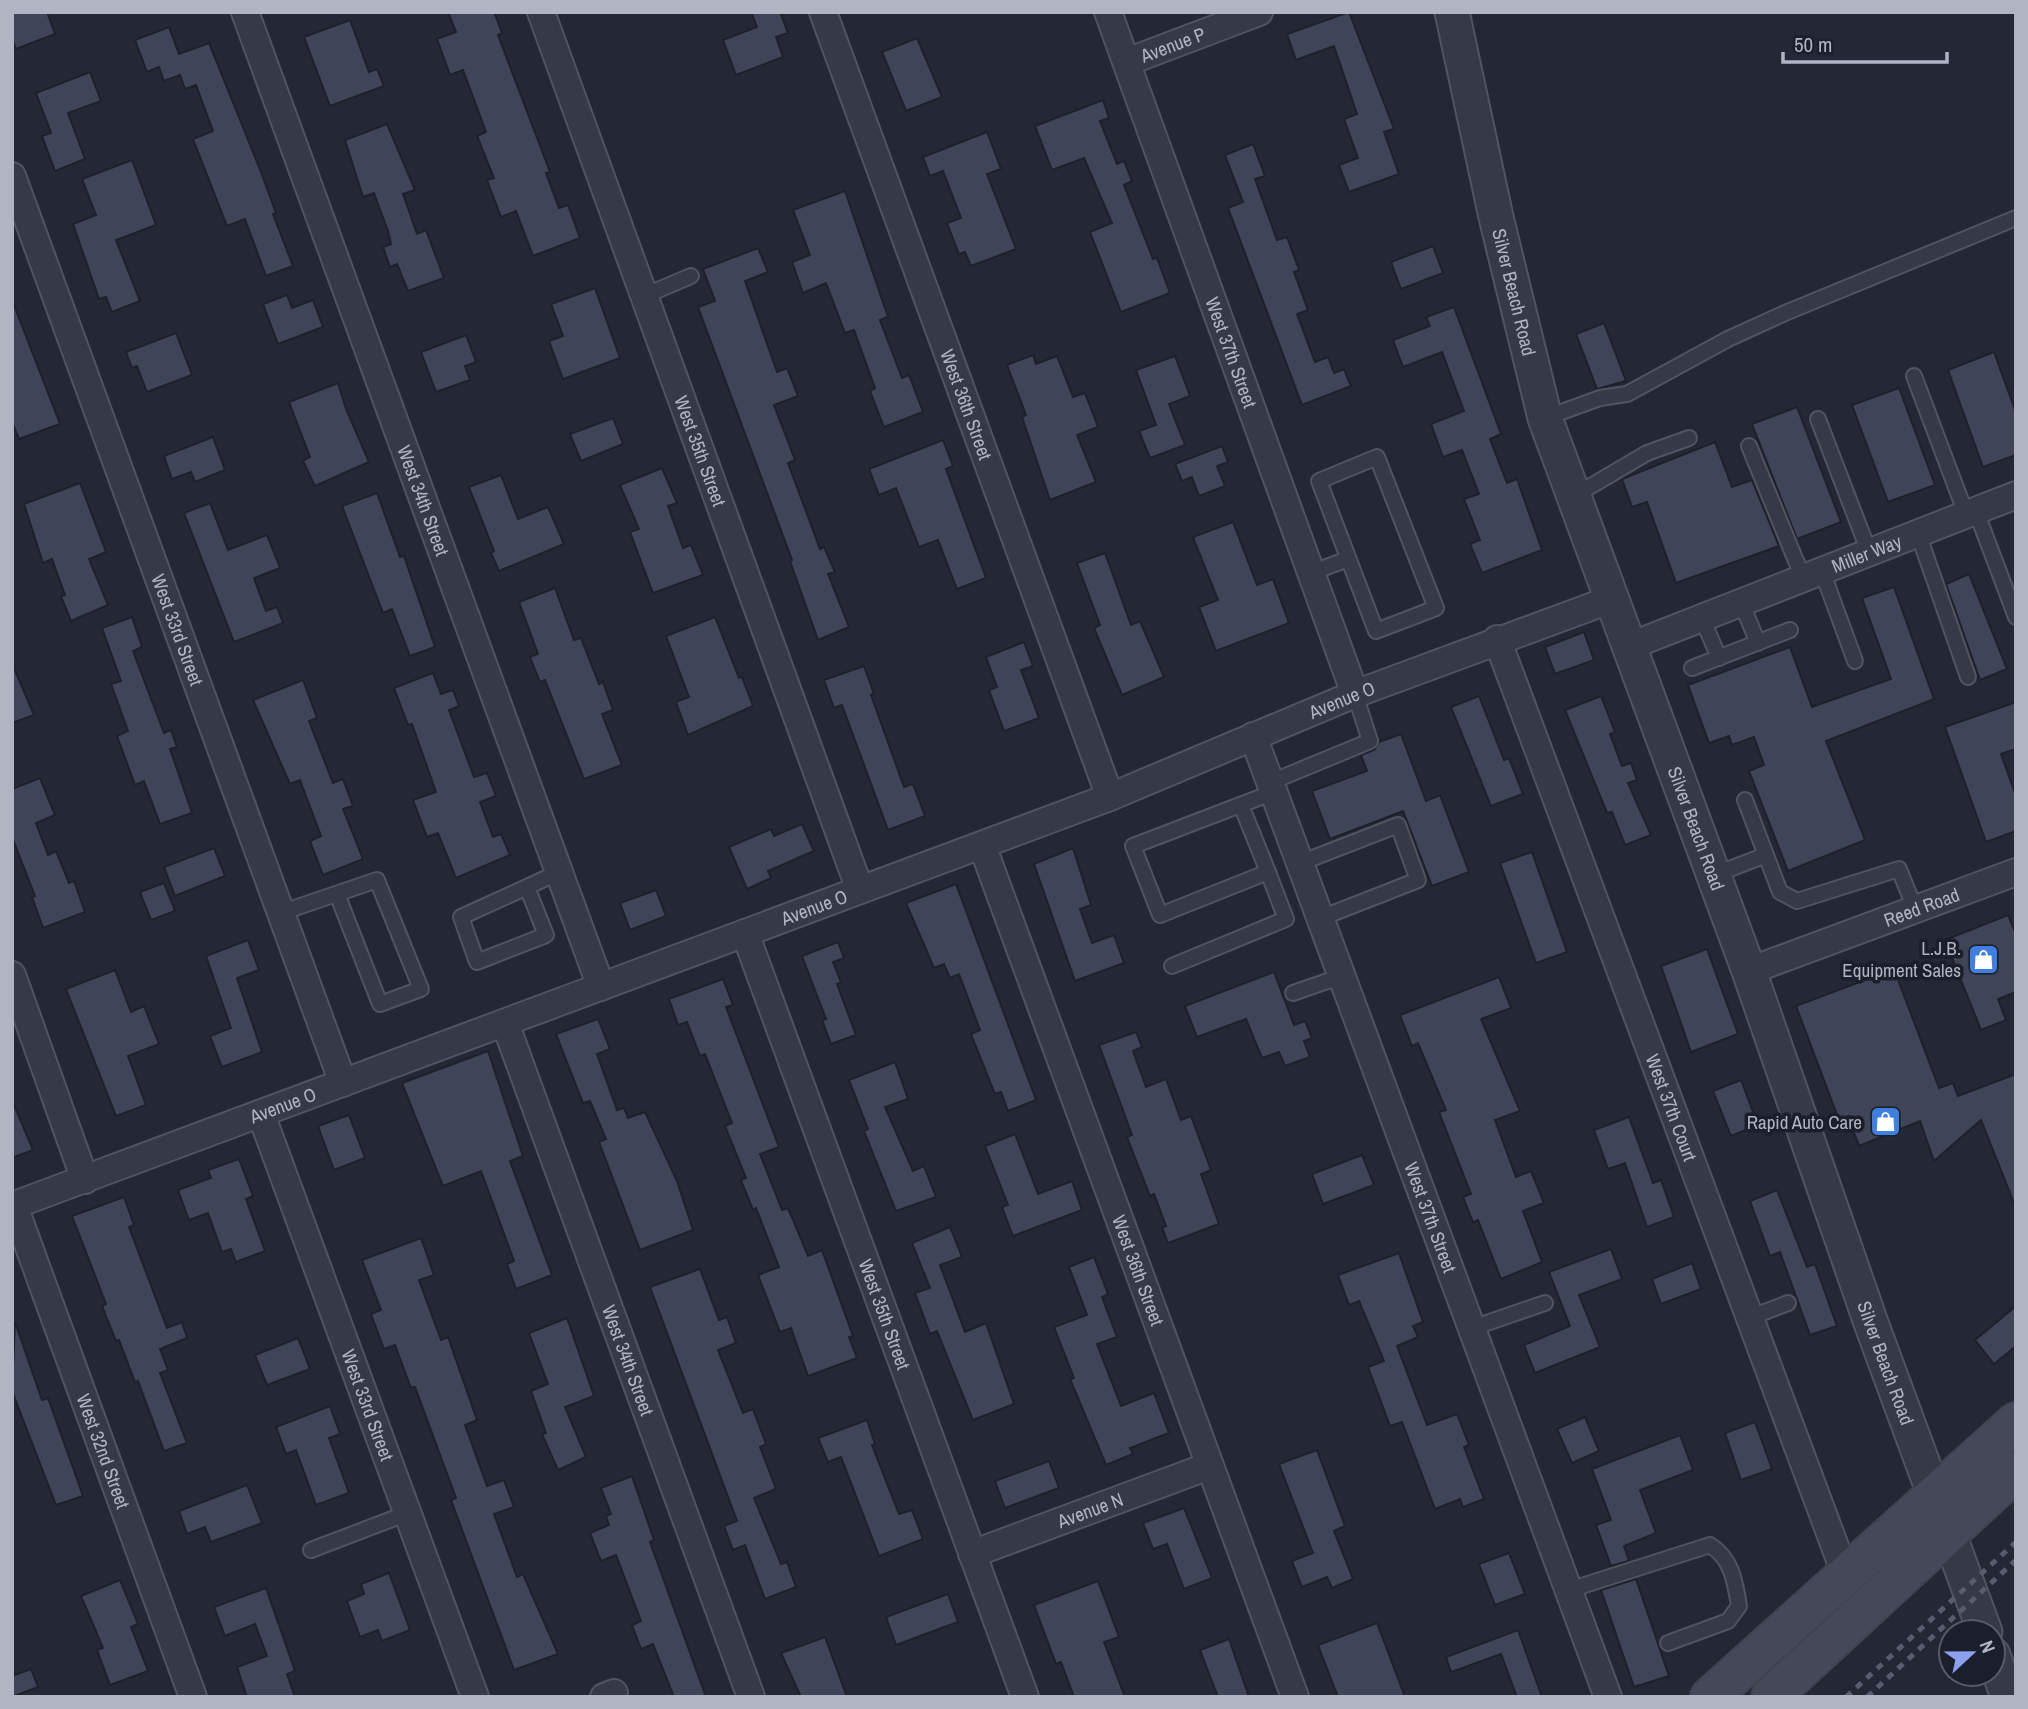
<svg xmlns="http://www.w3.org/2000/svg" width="2028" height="1709" viewBox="0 0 2028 1709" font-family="'Archivo Narrow',sans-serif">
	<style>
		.building { fill: #3f4556; stroke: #1d212d; stroke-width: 2 }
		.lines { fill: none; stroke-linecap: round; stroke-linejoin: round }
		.service-casing { stroke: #505461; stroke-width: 18 }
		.minor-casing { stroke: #505461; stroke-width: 30 }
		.tertiary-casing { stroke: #505461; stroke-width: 37 }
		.secondary-casing { stroke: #3f4350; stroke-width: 42 }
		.service { stroke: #363a47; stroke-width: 14 }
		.minor { stroke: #363a47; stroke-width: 26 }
		.tertiary { stroke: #363a47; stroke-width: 33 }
		.secondary { stroke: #444859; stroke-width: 38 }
		.rail { stroke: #585d6d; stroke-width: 5; stroke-dasharray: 7 7; stroke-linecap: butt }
		.labels { text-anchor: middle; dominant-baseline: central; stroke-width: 7; stroke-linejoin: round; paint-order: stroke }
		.street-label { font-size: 19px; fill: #b0b4c3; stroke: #1b1f2b }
		.poi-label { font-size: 19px; fill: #b0b4c3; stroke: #1b1f2b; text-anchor: end }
	</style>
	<rect width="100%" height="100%" fill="#232736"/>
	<g class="building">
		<path d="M12,12H47L55,34L16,49L12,39Z"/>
		<path d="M448,12H494L502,33L498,35L550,172L546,173L559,208L568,205L580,238L533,256L516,211L501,217L487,180L494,178L477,136L486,132L463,70L450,75L437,39L456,32Z"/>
		<path d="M751,12H780L788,33L776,37L783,57L736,75L723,40L757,27Z"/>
		<path d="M1349,12L1394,129L1384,132L1399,174L1349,192L1339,165L1358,158L1344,119L1357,114L1334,46L1296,60L1287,34Z"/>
		<path d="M350,20L369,72L377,69L384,86L330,106L304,37Z"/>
		<path d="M169,27L179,54L209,43L261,172L276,213L273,214L293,266L266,276L245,219L227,226L193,139L213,131L196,85L185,89L180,75L164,81L159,67L147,72L135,40Z"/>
		<path d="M917,38L942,97L906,111L882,52Z"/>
		<path d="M90,72L101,101L68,113L85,159L55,171L42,136L51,133L36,93Z"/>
		<path d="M1103,100L1109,118L1100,121L1117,164L1124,161L1132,181L1124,185L1153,259L1157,258L1170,293L1121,312L1090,232L1112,223L1084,158L1052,170L1035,126Z"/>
		<path d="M387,124L415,190L403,194L417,234L426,230L444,278L408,291L397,264L390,267L383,247L391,244L388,231L374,193L363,197L345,140Z"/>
		<path d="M987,132L1001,169L987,174L1016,249L971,266L965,252L959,254L947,223L961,218L943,171L930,176L923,157Z"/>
		<path d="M1253,144L1265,176L1255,179L1277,240L1287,237L1299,270L1294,272L1308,310L1297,314L1315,362L1328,357L1334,373L1344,369L1351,386L1302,405L1228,208L1243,202L1225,155Z"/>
		<path d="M132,160L156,225L116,240L140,301L112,312L106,297L99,299L73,224L96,215L82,179Z"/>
		<path d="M845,191L888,317L880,320L902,378L909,375L923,412L884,427L870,391L875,388L854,330L845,333L826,283L803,293L792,262L810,255L793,210Z"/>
		<path d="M1433,246L1443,273L1401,289L1391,262Z"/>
		<path d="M758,248L768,272L745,281L777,372L787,368L798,396L774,405L795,460L788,463L820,549L824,547L835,572L828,574L849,627L818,640L790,561L792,560L698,307L715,301L703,269Z"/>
		<path d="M595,288L620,358L563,379L549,341L563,336L551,304Z"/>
		<path d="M287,295L292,308L313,300L323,327L278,344L263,304Z"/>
		<path d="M12,300L60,424L19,439L12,422Z"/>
		<path d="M1454,307L1501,434L1490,439L1507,483L1517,479L1542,550L1482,573L1470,544L1480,540L1464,499L1479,494L1462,450L1443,457L1431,424L1464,411L1442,352L1403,367L1393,340L1430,326L1426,317Z"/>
		<path d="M1604,323L1626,381L1597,389L1576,334Z"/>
		<path d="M176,333L192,375L147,392L137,366L132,368L126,352Z"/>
		<path d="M466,335L476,362L465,366L470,380L436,392L421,352Z"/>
		<path d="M1994,352L2016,413V455L1983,467L1948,370Z"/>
		<path d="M1033,355L1036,364L1057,356L1073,397L1085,393L1098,427L1077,435L1096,482L1050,500L1022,417L1026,415L1007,365Z"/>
		<path d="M1175,356L1190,396L1169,404L1185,445L1150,458L1139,431L1156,425L1136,370Z"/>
		<path d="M338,383L346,409L369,462L315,486L303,461L310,457L289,402Z"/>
		<path d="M1899,388L1935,485L1888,502L1852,405Z"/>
		<path d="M1797,407L1841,522L1797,539L1752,424Z"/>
		<path d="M613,418L623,444L581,461L570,434Z"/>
		<path d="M213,437L225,470L195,482L191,472L172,479L164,456Z"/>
		<path d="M943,440L953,466L946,469L986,578L957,589L938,540L919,547L896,488L879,495L869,469Z"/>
		<path d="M1715,442L1732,487L1752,480L1779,546L1676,583L1647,502L1632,507L1622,479Z"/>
		<path d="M1222,446L1228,462L1217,466L1225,486L1199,496L1192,477L1182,481L1175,464Z"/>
		<path d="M662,468L677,503L668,506L683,548L691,545L703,575L653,593L630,532L639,529L620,485Z"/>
		<path d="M501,475L518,519L548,507L564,544L499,571L491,553L494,551L469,487Z"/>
		<path d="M80,483L106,552L89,559L108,605L71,621L61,596L65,595L52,559L43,563L24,504Z"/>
		<path d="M377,493L400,557L404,556L435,647L410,656L392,609L383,613L342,506Z"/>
		<path d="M210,503L228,550L267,535L280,568L254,578L266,611L277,607L283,623L234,642L184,513Z"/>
		<path d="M1233,522L1257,585L1273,579L1289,623L1216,651L1199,607L1218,600L1193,537Z"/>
		<path d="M1105,553L1131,625L1140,621L1164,677L1122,695L1094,628L1100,625L1077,563Z"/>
		<path d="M1969,574L2007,669L1980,680L1946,584Z"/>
		<path d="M1894,587L1934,699L1826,741L1865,840L1788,871L1749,771L1764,765L1754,737L1732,745L1729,736L1709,743L1688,685L1790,647L1812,707L1891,679L1862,598Z"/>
		<path d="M555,588L574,640L581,638L599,684L603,682L613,710L602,714L622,765L584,779L545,680L540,682L530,657L538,654L519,602Z"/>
		<path d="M132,617L142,647L133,651L164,733L171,730L177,747L170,749L192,813L160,824L144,781L135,785L117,736L128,731L111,684L121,681L102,628Z"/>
		<path d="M715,617L739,678L742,677L753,706L688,735L676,702L689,697L666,636Z"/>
		<path d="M1584,632L1594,660L1555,674L1545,647Z"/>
		<path d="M1024,642L1033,666L1021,670L1039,718L1004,731L989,690L997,687L986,657Z"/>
		<path d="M12,663L34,715L12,723Z"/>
		<path d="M864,666L874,694L871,695L904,787L913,784L925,816L888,830L842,705L834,708L824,680Z"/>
		<path d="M433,673L441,694L453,690L459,706L449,710L474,777L487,773L496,796L480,802L493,837L501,834L510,855L456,878L438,833L427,837L413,800L436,792L412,724L408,725L394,688Z"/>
		<path d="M303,680L317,718L309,721L333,783L343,779L353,806L343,809L363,859L323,875L310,841L321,836L300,780L290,784L253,700Z"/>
		<path d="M1479,696L1504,760L1509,758L1523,794L1491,806L1451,707Z"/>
		<path d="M1601,696L1615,732L1610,734L1622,766L1631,763L1637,780L1628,783L1651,835L1625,845L1612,812L1607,813L1565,710Z"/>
		<path d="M2016,702V749L2001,754L2016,796V831L1986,842L1945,727Z"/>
		<path d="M1401,734L1426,801L1440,795L1469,872L1432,886L1403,811L1330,839L1312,791L1367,771L1361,755L1374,750L1379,742Z"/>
		<path d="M40,778L55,815L36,823L48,855L56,851L69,883L74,881L85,912L43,928L32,897L35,896L12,837V789Z"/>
		<path d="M802,824L814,851L768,871L771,878L747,889L729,847L771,829L774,836Z"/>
		<path d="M214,848L225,876L175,896L164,867Z"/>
		<path d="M1073,848L1091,905L1080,909L1092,943L1114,935L1124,963L1075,981L1034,864Z"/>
		<path d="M1532,852L1567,952L1536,963L1500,863Z"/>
		<path d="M164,883L175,911L151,920L140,892Z"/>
		<path d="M956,884L1036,1100L1008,1111L1001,1092L995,1094L971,1034L980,1030L959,974L950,978L944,964L934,968L906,903Z"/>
		<path d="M656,890L666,916L630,930L620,903Z"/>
		<path d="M2008,915L2016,934V992L1998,999L2006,1020L1981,1030L1945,940Z"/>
		<path d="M248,940L259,970L237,978L262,1052L222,1067L210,1036L231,1028L206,956Z"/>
		<path d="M838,942L844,958L833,962L841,982L837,984L856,1035L831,1044L822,1020L826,1019L802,956Z"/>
		<path d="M1707,949L1738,1034L1691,1052L1661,966Z"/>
		<path d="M1894,969L1939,1088L1953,1083L1958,1096L2016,1074V1208L1981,1120L1934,1161L1920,1121L1859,1146L1848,1116L1839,1120L1796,1006Z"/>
		<path d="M115,970L131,1012L144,1006L159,1044L128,1056L146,1105L116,1116L66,989Z"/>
		<path d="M1274,972L1294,1025L1305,1021L1312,1038L1304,1041L1310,1057L1285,1066L1279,1052L1262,1058L1246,1019L1197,1037L1185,1006Z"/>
		<path d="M1499,977L1511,1008L1481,1019L1520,1111L1495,1120L1516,1177L1531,1171L1544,1203L1523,1211L1542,1262L1501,1279L1478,1220L1473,1222L1463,1197L1471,1194L1439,1112L1446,1110L1418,1043L1412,1046L1400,1015Z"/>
		<path d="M723,979L733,1005L726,1007L779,1147L760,1154L782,1210L788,1208L808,1256L822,1250L853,1336L849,1337L857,1358L808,1376L791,1328L780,1332L758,1275L779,1267L756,1208L753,1210L741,1180L746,1178L725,1126L732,1123L705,1054L700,1056L687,1022L678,1025L669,999Z"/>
		<path d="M598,1019L610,1049L597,1054L617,1110L624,1108L628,1118L645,1112L677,1181L693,1230L640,1250L599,1142L606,1139L590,1101L583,1103L556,1034Z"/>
		<path d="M1136,1032L1142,1047L1133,1051L1146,1087L1166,1079L1181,1120L1191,1116L1211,1170L1201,1174L1219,1224L1168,1243L1162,1227L1166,1226L1154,1194L1150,1196L1127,1137L1132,1135L1099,1045Z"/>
		<path d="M488,1051L523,1156L510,1161L552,1275L516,1289L507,1264L514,1261L481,1171L443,1186L402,1083Z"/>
		<path d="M895,1062L908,1099L885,1107L913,1171L924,1166L936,1197L896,1211L864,1131L868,1129L849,1080Z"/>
		<path d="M1741,1080L1758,1125L1731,1136L1713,1091Z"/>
		<path d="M12,1100L33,1150L12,1158Z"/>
		<path d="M349,1115L365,1158L334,1170L318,1126Z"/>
		<path d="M1629,1117L1653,1183L1661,1180L1674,1217L1647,1227L1625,1163L1608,1169L1594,1130Z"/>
		<path d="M1015,1134L1038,1194L1072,1181L1082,1210L1013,1236L1002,1207L1008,1205L985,1146Z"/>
		<path d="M1362,1155L1374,1185L1323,1204L1312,1174Z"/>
		<path d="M239,1159L253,1196L246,1199L265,1251L236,1262L231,1249L222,1252L208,1213L189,1220L178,1190L211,1178L208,1170Z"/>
		<path d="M1777,1190L1807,1267L1815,1264L1837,1326L1810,1335L1780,1252L1770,1256L1750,1201Z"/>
		<path d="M124,1197L134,1225L129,1227L167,1328L182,1322L187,1338L160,1349L168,1370L160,1373L187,1443L164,1451L138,1381L135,1382L119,1340L116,1341L102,1306L106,1304L72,1216Z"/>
		<path d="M950,1227L962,1257L940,1265L965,1332L986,1323L1014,1404L973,1420L937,1331L930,1334L915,1293L930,1288L912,1243Z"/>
		<path d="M421,1238L434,1275L419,1280L441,1340L448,1337L477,1420L465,1425L487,1486L504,1480L514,1507L494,1514L517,1577L523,1574L558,1654L514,1670L451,1500L456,1498L415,1387L411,1388L395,1345L384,1349L371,1314L381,1310L362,1260Z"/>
		<path d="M1611,1249L1622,1279L1579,1295L1600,1347L1535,1373L1524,1345L1570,1326L1549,1272Z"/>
		<path d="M1399,1253L1423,1322L1413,1326L1418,1337L1397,1346L1427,1425L1457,1414L1469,1445L1464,1447L1484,1499L1463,1507L1460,1499L1435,1509L1402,1422L1390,1426L1368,1367L1384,1361L1359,1301L1349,1305L1338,1275Z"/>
		<path d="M1094,1257L1108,1294L1102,1297L1117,1337L1097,1344L1121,1406L1154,1393L1169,1433L1130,1448L1133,1454L1106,1465L1070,1379L1074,1378L1054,1327L1087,1315L1069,1267Z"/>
		<path d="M1692,1263L1701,1289L1661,1304L1652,1279Z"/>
		<path d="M700,1269L719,1320L727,1317L736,1343L718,1350L743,1413L753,1409L766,1444L760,1447L776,1489L754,1498L781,1564L787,1562L796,1587L765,1599L745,1545L733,1550L724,1526L737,1521L650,1287Z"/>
		<path d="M2016,1306V1346L1994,1364L1975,1340Z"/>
		<path d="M567,1318L594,1396L565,1407L586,1457L558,1470L542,1434L546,1433L531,1391L548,1384L529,1333Z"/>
		<path d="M15,1322L42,1400L48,1398L83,1496L56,1505L12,1391Z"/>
		<path d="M298,1338L310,1369L267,1385L255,1355Z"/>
		<path d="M330,1406L340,1434L329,1438L349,1493L316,1505L296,1450L286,1454L276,1427Z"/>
		<path d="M1585,1417L1599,1451L1572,1463L1557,1429Z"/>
		<path d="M867,1420L875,1444L872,1445L899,1514L912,1510L923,1539L879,1556L841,1457L828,1462L818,1438Z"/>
		<path d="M1755,1422L1772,1469L1741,1480L1725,1433Z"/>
		<path d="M1680,1435L1693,1470L1640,1490L1656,1533L1624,1546L1629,1561L1611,1566L1596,1525L1611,1520L1592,1469Z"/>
		<path d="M1317,1450L1345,1526L1334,1531L1353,1579L1332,1588L1327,1577L1302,1587L1292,1561L1313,1553L1279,1464Z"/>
		<path d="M1049,1461L1059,1488L1005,1508L995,1481Z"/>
		<path d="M632,1476L654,1540L650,1542L706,1697H674L653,1644L641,1649L632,1625L641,1621L616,1555L601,1561L590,1533L609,1525L606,1516L611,1514L601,1488Z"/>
		<path d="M247,1485L262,1523L211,1542L205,1527L187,1534L179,1511Z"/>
		<path d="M1184,1508L1212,1578L1184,1589L1167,1544L1153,1549L1143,1523Z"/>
		<path d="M1509,1553L1525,1594L1495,1605L1479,1564Z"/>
		<path d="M389,1573L410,1630L382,1641L378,1630L360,1637L347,1601L364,1594L361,1584Z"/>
		<path d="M1636,1579L1669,1676L1634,1687L1601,1590Z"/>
		<path d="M120,1580L138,1624L131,1627L148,1671L110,1685L97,1650L103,1648L81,1596Z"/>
		<path d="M1098,1581L1119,1637L1104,1642L1125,1697H1074L1061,1662L1056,1664L1034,1605Z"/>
		<path d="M266,1588L295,1671L287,1674L295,1697H247L237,1667L267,1656L255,1624L225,1636L214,1607Z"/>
		<path d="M948,1594L958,1622L896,1645L886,1617Z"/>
		<path d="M1377,1623L1405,1697H1338L1318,1645Z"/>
		<path d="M1518,1630L1542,1697H1517L1501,1654L1451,1672L1446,1657Z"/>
		<path d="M825,1637L847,1697H801L781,1653Z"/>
		<path d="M1229,1639L1249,1697H1218L1200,1650Z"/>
		<path d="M31,1669L38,1687L12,1697V1676Z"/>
	</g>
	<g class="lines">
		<defs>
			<g id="service">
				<path d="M644,296L691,276"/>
				<path d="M1914,376L1966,514"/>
				<path d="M1545,418L1600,398L1627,394L1728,339L1785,313L2016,218"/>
				<path d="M1818,419L1869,552"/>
				<path d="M1749,446L1803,578"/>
				<path d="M1377,457L1436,608L1376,631L1319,481Z"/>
				<path d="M1574,496L1647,453L1689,438"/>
				<path d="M1976,511L2016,617"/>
				<path d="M1918,533L1968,677"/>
				<path d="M1822,571L1855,661"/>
				<path d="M1313,572L1348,559"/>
				<path d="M1741,602L1758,643"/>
				<path d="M1702,618L1719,658"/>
				<path d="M1692,668L1790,630"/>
				<path d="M1271,782L1370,741L1355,694"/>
				<path d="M1745,800L1780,892L1797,901L1899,869L1915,909"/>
				<path d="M1241,805L1268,872"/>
				<path d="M1300,863L1398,825L1418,880L1321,918"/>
				<path d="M1714,875L1766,855"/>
				<path d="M527,887L461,917L477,962L546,935L527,887L559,872"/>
				<path d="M280,913L377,880L421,989L380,1004L337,894"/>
				<path d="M1172,966L1286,919L1268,872L1160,915L1133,846L1274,792"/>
				<path d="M1293,993L1342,976"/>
				<path d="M1749,1318L1788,1303"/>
				<path d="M1472,1328L1545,1303"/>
				<path d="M311,1550L408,1513"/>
				<path d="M1569,1590L1710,1545C1732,1559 1735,1581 1739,1606L1728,1621L1668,1643"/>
			</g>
			<g id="minor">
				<path id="s1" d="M245,12L601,987"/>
				<path id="s2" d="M541,12L860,890"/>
				<path id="s3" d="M823,12L1110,797"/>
				<path id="s4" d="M1108,12L1355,694"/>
				<path id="s5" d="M1127,62L1259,12"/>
				<path id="s6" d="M12,176L343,1083"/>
				<path id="s7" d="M1497,639L1846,1576"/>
				<path id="s8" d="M1630,646L2016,495"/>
				<path id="s9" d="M1253,736L1608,1697"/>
				<path id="s10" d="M982,845L1295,1697"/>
				<path id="s11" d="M745,933L1025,1697"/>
				<path id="s12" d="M1749,971L2016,872"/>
				<path d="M12,975L85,1180"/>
				<path id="s13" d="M505,1023L751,1697"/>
				<path id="s14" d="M261,1114L475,1697"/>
				<path id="s15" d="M12,1206L1110,797L1355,694L1612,599"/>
				<path id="s16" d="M14,1206L193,1697"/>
				<path id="s17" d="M972,1554L1209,1466"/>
				<path d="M604,1697L614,1693"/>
			</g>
			<g id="tertiary">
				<path id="s18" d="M1452,12L1496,217L1545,418L1749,971L1871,1323L1985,1632"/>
				<path d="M1993,1655L2008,1697"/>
			</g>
			<g id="secondary">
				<path d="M1710,1697L2016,1422"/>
				<path d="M1771,1697L2016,1471"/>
			</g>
		</defs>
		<use href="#service" class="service-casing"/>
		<use href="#minor" class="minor-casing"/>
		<use href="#tertiary" class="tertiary-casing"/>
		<use href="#secondary" class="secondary-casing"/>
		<use href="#service" class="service"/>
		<use href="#minor" class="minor"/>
		<use href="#tertiary" class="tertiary"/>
		<use href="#secondary" class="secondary"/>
		<g class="rail">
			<path d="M1846,1697L2016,1542"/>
			<path d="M1867,1697L2016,1560"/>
		</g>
	</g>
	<defs>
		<symbol id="shop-square" viewBox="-11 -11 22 22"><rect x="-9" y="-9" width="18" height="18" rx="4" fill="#3f7fe0" stroke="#1b1f2b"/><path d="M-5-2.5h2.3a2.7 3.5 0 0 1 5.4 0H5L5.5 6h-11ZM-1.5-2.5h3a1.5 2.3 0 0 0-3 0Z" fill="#fff"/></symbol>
	</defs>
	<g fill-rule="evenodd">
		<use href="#shop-square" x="1966" y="942" width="35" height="35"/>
		<use href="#shop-square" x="1868" y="1104" width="35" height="35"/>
	</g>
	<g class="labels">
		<g class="street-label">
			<text stroke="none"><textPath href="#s5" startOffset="49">Avenue P</textPath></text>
			<text stroke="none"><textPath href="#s18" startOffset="287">Silver Beach Road</textPath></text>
			<text stroke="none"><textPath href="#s4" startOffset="362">West 37th Street</textPath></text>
			<text stroke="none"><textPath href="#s3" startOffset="418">West 36th Street</textPath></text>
			<text stroke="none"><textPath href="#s2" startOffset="467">West 35th Street</textPath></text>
			<text stroke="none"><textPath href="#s1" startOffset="520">West 34th Street</textPath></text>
			<text stroke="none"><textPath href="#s8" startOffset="254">Miller Way</textPath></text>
			<text stroke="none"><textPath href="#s6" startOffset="483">West 33rd Street</textPath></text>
			<text stroke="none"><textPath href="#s15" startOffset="1423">Avenue O</textPath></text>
			<text stroke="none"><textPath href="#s18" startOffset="854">Silver Beach Road</textPath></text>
			<text stroke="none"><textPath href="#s12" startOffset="184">Reed Road</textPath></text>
			<text stroke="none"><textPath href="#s15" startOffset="856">Avenue O</textPath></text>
			<text stroke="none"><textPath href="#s15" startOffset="289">Avenue O</textPath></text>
			<text stroke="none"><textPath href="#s7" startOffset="500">West 37th Court</textPath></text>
			<text stroke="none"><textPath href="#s9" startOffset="513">West 37th Street</textPath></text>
			<text stroke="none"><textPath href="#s10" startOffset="453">West 36th Street</textPath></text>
			<text stroke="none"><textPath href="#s11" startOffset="406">West 35th Street</textPath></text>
			<text stroke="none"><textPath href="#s13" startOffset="359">West 34th Street</textPath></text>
			<text stroke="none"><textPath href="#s18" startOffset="1421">Silver Beach Road</textPath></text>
			<text stroke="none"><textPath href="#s14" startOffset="310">West 33rd Street</textPath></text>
			<text stroke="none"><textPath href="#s16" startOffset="261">West 32nd Street</textPath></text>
			<text stroke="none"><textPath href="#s17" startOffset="126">Avenue N</textPath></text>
		</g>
		<g class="poi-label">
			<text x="1961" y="948">L.J.B.<tspan x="1961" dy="22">Equipment Sales</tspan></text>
			<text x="1862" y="1122">Rapid Auto Care</text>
		</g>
	</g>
	<rect width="2028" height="1709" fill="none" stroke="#b0b4c3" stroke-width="28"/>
	<g transform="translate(1972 1653) rotate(68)"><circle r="33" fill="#1b1f2b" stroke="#575b68" stroke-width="2"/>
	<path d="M0-5L12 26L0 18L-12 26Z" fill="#8ca0ed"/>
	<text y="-10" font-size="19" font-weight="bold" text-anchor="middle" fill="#b0b4c3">N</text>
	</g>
	<path d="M1783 52v10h164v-10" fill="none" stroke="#b0b4c3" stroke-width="3.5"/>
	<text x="1794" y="52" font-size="21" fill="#b0b4c3" stroke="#1b1f2b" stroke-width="5" paint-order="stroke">50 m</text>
</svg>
